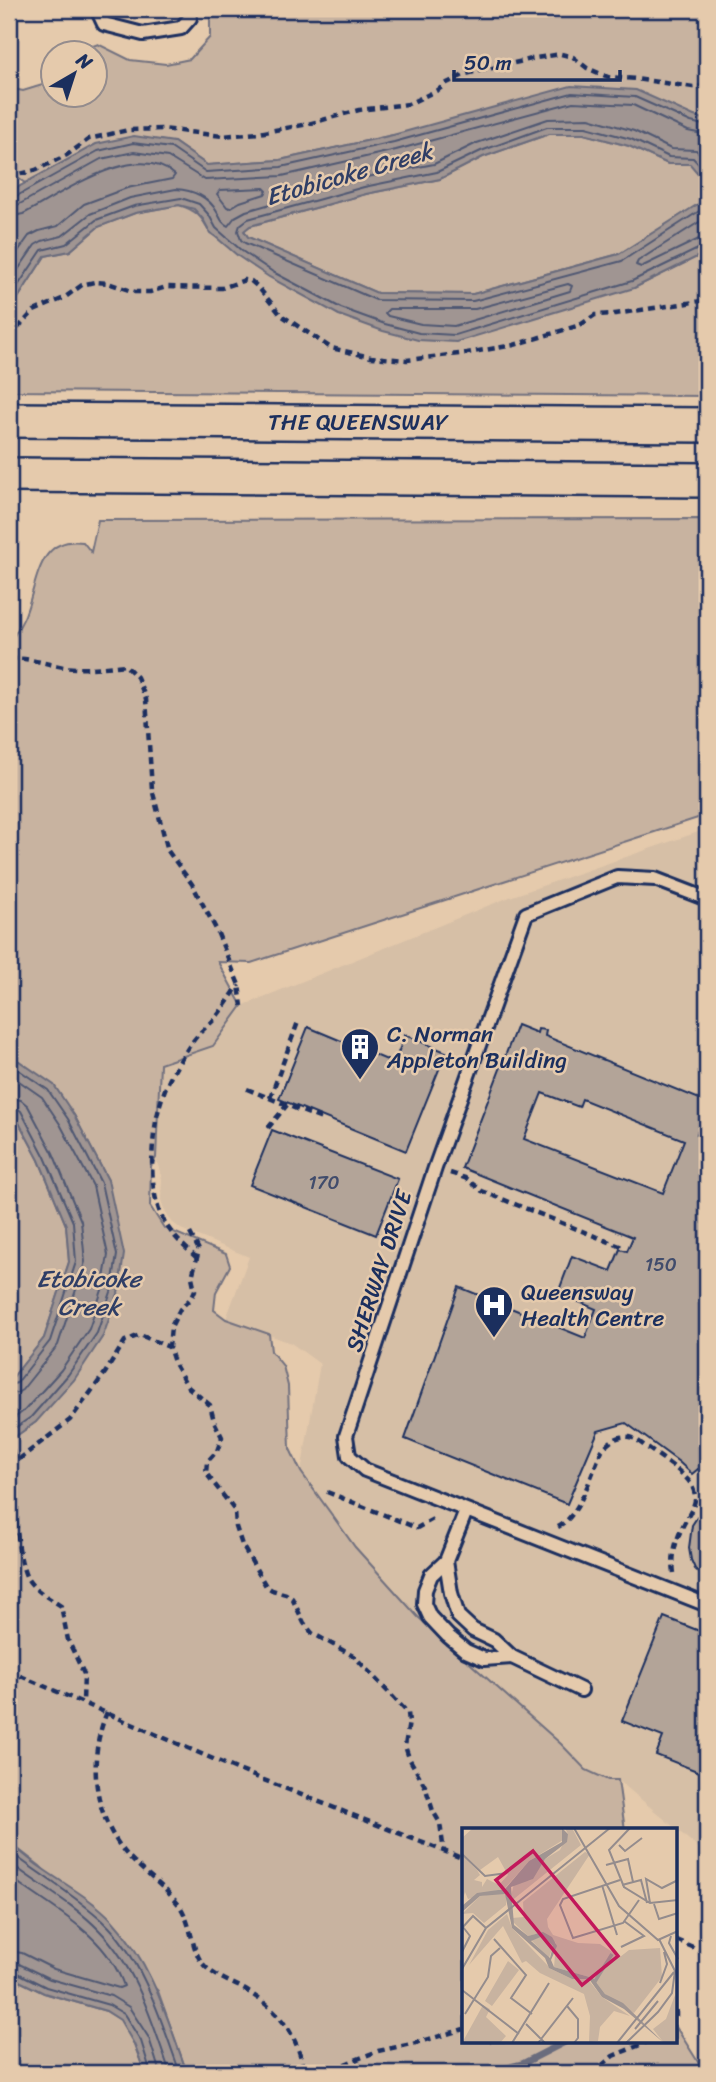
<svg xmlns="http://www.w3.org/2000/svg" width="716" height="2082" viewBox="0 0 716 2082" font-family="Sriracha,sans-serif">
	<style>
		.built { fill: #d6bfa6 }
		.green { fill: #c8b3a0; stroke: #72717f; stroke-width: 2 }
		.water { fill: #a09592; stroke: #6b6c7d; stroke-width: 2 }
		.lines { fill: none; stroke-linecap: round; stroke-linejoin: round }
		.shore { stroke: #505873; stroke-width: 2 }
		.stream { stroke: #6b6c7d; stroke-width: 7 }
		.building { fill: #b3a498; stroke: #1b2f5e; stroke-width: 2; fill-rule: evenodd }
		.service-casing { stroke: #1b2f5e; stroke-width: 18 }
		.secondary-casing { stroke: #1b2f5e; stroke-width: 38 }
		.path { stroke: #1b2f5e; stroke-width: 4.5; stroke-dasharray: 7 5; stroke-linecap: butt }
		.service { stroke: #e5caac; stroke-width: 12 }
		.secondary { stroke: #e5caac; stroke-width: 33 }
		.labels { text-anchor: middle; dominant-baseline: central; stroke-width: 5; stroke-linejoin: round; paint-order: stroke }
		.number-label { font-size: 19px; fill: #414c6c }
		.street-label { font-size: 23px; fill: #1b2f5e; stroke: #e5caac }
		.poi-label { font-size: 23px; fill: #1b2f5e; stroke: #e5caac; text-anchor: start }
		.water-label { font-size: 24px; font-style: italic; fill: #2f3e66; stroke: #e5caac }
		.inset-river { fill: none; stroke: #a09592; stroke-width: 3.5 }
		.inset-road { fill: none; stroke: #948c8d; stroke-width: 2 }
		.view { fill: #c2185b; fill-opacity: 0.15; stroke: #c2185b; stroke-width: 3.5 }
		.inset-edge { fill: none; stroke: #1b2f5e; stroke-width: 3.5 }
	</style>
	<rect width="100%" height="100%" fill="#e5caac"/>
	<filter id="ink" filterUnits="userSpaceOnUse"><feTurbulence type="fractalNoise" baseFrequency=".0143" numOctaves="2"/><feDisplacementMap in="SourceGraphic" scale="14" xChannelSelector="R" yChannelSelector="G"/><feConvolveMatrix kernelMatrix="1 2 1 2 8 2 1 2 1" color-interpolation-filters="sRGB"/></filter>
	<g filter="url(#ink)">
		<path class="built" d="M707,829V1855L618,1780H608L586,1770L561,1744L418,1617L355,1547L301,1472L320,1364L291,1343L226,1319L249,1257L181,1229L172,1222L164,1209L161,1200L162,1179L156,1158L160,1063L213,1045L242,1006L507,898Z"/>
		<g class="green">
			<path d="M210,9H707V120L694,116L393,135L280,160L207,165L174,142L96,145L25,183L9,172V88L23,91L52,82V94H94V52H77L98,44L130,60L166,64L190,59L210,37Z"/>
			<path d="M549,134H584L629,146L668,164H691L707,184V199L619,254L473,294L377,293L248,237L244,230L250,226L366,194L440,179L483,157Z"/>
			<path d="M179,205C196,210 202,217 210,233L339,315L634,288L707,252V396L9,391V312L45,256L70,251L98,227L135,213Z"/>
			<path d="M707,519V815L251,963L218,962L242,1006L213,1046L160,1064L156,1158L151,1166L150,1206L164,1228L226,1254L230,1266L216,1292L214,1310L226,1319L269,1334L271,1351L283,1366L288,1386L290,1449L301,1472L355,1547L418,1617L561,1744L586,1770L608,1780H618L625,1830H464V2042H676V2027L705,2073H187L158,1991L40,1866L9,1842V1441L36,1422L108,1180L74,1115L19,1061L9,1057V644C14,635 21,625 25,615C38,583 37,536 83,542L91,552L98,520Z"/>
			<path d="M9,1113L15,1115L39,1160L66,1225L69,1262L44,1338L9,1382Z"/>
			<path d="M9,1976L44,1993L106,2011L121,2020L134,2044L145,2073H9Z"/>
		</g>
		<g class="water">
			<path d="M571,86L636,90L694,116L707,120V184L690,164H668L629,146L584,134H549L483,157L440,179L366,194L250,226L244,231L248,237L377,293L473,294L619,254L706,199L707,194V252L634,288L456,342L418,340L383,331L339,315L269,277L238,256L210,232L203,219L194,209L179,205L135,213L98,227L70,251L45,256L9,312V192L96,144L134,136L174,142L207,165L280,160L393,135Z"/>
			<path d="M9,1057L19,1061L54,1085L74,1115L108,1180L124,1254L118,1294L103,1336L74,1380L36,1422L9,1441V1382L44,1338L69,1262L66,1225L39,1160L15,1115L9,1113Z"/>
			<path d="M9,1842C20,1851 31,1861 43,1869C66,1885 92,1899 112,1920C152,1963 168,2020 187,2073H145L134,2044L120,2020L106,2011L44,1993L9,1976Z"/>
		</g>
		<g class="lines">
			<g class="shore">
				<path d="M707,173L693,158L669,157L631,139L586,127H547L481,151L437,172L364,187L248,219L240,225L238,231L241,240L245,243L376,300L473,301L622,261L707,206"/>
				<path d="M264,188L267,191L265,194L240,202L230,208L227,207L217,194L220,190Z"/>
				<path d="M9,198L15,197L98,151L133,143L171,148L206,172L281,167L394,142L572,93L635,97L691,122L707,126"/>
				<path d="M9,206L18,205L101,159L134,152L168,157L205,180L282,176L396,150L573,102L633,105L688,131L707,135"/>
				<path d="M9,217L23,214C60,195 136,139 175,175L172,179L127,188L84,204L58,226L39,231L29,236L9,264"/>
				<path d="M707,217L638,261L636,265L641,267L699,239L707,238"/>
				<path d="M9,283L35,245L42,241L62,236L90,214L130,198L176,189C193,190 209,197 217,212C221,219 221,222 228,226L235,217L246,211L362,178L434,164L477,143L548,119L589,118L634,131L671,149L696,150L707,160"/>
				<path d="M568,284L572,286L570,291L454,326L421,324L388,316L385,313L389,309H475Z"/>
				<path d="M9,299L42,250L66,244L96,220L134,206L181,198L199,204L209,215L216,228L242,251L273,272L341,308L385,324L419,333L455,335L632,281L702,247H707"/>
				<path d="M9,1065L16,1068L48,1090L68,1119L101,1183L117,1255L111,1292L97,1333L68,1375L31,1417L9,1432"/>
				<path d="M9,1074L42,1097L60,1124L93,1186L108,1255L102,1290L89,1329L61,1370L25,1410L9,1422"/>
				<path d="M9,1098L21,1100L28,1106L53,1153L81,1221L85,1262L58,1345L22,1390L17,1393L9,1394"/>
				<path d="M9,1107L17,1108L21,1111L45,1157L73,1222L76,1262L50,1341L17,1383L9,1385"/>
				<path d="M9,1851C40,1875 75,1895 103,1921C143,1958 162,2023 180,2073"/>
				<path d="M9,1862C38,1885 73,1903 99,1930C137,1968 153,2024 170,2073"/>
				<path d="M9,1876C50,1908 105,1932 124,1986L119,1988L54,1969L22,1953L9,1951"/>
				<path d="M9,1962L17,1963L50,1979L111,1996L129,2007L149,2038L160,2073"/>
				<path d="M9,1970L14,1971L46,1987L109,2005L124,2014L141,2041L151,2073"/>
			</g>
			<path class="stream" d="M487,2073L522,2064L565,2042"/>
		</g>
		<g class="building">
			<path d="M112,9H179L113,15Z"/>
			<path d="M517,1025L537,1033L538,1029L546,1030L545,1036L707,1102L697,1134L707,1138V1475L698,1469L692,1474L679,1462L626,1423L598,1431L567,1504L405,1439L459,1287L585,1338L596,1309L558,1293L572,1256L611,1271L620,1249L627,1251L633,1237L462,1168ZM542,1093L579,1107L582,1099L684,1140L663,1193L524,1139Z"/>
			<path d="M308,1027L394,1063L405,1035L446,1052L406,1151L279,1099Z"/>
			<path d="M272,1130L398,1179L376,1235L250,1185Z"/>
			<path d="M707,1510V1580L695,1569L691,1560L689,1548L692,1525L698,1516Z"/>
			<path d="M664,1617L707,1634V1775L656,1755L663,1737L622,1721Z"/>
		</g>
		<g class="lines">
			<defs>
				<g id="service">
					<path d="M97,9L104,24L143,34L181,28L190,18"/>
					<path d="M707,899L655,879L617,877L526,914L435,1168L346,1436L349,1456L365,1470L707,1605"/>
					<path d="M466,1511L446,1561L431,1575L425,1590L424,1604L430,1617L448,1636L466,1651L484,1659L512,1657"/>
					<path d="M446,1561L451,1593L458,1616L473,1630L494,1640L512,1657L581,1690"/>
				</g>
				<g id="secondary">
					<path d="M9,420L707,425"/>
					<path d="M9,475L707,480"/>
				</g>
			</defs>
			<use href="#service" class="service-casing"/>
			<use href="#secondary" class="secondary-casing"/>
			<g class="path">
				<path d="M9,177L36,170L67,155L89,139L128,130L163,129L222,136L259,133L308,124L359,110L408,104L438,90L447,83L466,74L536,58L561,54L573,57L587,68L608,77L636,79L693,87L707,86"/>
				<path d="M9,337L34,311L64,298L82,285L94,282L108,283L135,292H150L166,287L222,288L245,280L251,281L258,287L281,315L331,348L371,357L407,360L467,353L514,345L580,325L595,315L615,314L707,300"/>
				<path d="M9,659C28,657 45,664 64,667C85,670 104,667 125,665L137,677L146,699L152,789L168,851L192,884L216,929L239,985L242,1006"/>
				<path d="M247,1089L324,1120"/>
				<path d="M270,1098L298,1022"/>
				<path d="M268,1128L287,1105"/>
				<path d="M450,1173L465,1178L482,1191L622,1247"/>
				<path d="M190,1233L199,1250L192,1277L195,1290L192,1297L180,1309L171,1327L169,1347L175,1365L188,1387L210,1405L214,1421L222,1437L217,1451L207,1462L206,1473L235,1511L236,1527L242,1545L266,1586L272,1590L286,1594L292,1598L304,1623L312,1633L355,1657L408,1713L409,1722L405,1746L409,1758L425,1786L433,1811L440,1823L444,1852"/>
				<path d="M197,1258C181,1244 164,1228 158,1207C146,1169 153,1105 174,1071C181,1059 189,1045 198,1035C204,1028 212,1023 217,1016C225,1006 232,995 239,985"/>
				<path d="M9,1438C15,1453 14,1470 14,1486C15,1509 17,1558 27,1578C34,1590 49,1598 61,1606L68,1640L84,1674L83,1702"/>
				<path d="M9,1467L70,1420L105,1373L125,1341L140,1335L169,1347"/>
				<path d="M327,1492L417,1528L433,1519"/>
				<path d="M558,1527C580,1516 592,1472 602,1450C611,1439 622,1433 636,1439C650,1451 677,1467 688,1480C692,1485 696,1493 695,1500C694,1507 689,1514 686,1520C677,1536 671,1554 674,1573"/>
				<path d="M9,1671L241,1771L464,1859"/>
				<path d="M107,1712C87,1760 93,1817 129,1857C145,1873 165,1887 179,1905C192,1923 191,1950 203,1964C212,1975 228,1981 240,1987C276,2007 298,2032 304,2073"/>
				<path d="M676,1940L707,1953"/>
				<path d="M676,2010V2017"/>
				<path d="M322,2073L378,2051L416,2043L464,2029"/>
				<path d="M593,2073L613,2056L647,2042"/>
			</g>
			<use href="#service" class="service"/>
			<use href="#secondary" class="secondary"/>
		</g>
	</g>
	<defs>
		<symbol id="building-pin" viewBox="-11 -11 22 30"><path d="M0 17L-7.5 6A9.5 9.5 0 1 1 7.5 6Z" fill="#1b2f5e" stroke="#e5caac"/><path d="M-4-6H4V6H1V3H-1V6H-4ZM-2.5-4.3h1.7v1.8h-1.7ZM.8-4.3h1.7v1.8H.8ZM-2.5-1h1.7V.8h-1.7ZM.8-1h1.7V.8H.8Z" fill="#fff"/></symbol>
		<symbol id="hospital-pin" viewBox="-11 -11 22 30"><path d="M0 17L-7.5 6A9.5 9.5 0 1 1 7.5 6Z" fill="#1b2f5e" stroke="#e5caac"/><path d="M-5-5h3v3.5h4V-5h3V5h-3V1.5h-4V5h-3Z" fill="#fff"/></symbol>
	</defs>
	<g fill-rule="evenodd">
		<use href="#building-pin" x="338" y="1025" width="44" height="60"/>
		<use href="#hospital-pin" x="472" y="1283" width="44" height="60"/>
	</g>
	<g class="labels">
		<g class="number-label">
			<text x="324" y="1182">170</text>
			<text x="661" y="1264">150</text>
		</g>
		<g class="street-label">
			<text x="358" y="422">THE QUEENSWAY</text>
			<text transform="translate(379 1271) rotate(-72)">SHERWAY DRIVE</text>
		</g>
		<g class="poi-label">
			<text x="387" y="1034">C. Norman<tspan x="387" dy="26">Appleton Building</tspan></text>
			<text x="521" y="1292">Queensway<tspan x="521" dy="26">Health Centre</tspan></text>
		</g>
		<g class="water-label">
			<text transform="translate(349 174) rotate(-16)">Etobicoke Creek</text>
			<text x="89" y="1279">Etobicoke<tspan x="89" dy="28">Creek</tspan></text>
		</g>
	</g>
	<g transform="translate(462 1828)">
		<rect width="215" height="215" fill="#e5caac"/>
		<path d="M11,0H100L101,12L67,33L43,60L6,71L3,64L0,75V27L15,42L18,47L12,52L20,54V59L25,51L37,57L46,47L36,29L18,42L0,25V10ZM103,0H110L119,17L48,74L52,55L69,52L83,31L98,22L106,6ZM123,24L128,26L85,91L86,99L91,107L116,115L138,116L158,129L167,122L198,120L200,149L172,185L143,166L131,150L92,139L94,115L79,105L66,108L51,94L50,90L62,89L61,74ZM37,65L44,66V77L22,95L11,85L0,86L18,68ZM45,86L50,100L89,141L110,151L125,150L140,169L168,188L152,183L138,199L136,213L127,214L128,188L122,166L78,145L64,133L60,135L41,98L7,137L26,102ZM81,108L91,118L87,130L69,112ZM46,133L57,142L30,178L23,173ZM213,167L215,215H202L191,201L204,191ZM21,177L28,181L24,189L44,208L38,215H0Z" fill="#c8b3a0"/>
		<path d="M100,0L106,6L105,14L83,31L71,51L49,59L52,97L66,108L81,104L90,109L95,118L89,132L92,139L131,150L143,166L161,175L202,215L162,181L140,169L127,151H110L87,140L83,130L50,100L43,66L18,68L0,84V78L15,65L43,61L67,33L100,14ZM81,108L91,118L88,130L69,113Z" fill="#a09592" fill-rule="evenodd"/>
		<path class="inset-river" d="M132,155L150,126"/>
		<path class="inset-road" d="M112,0L157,78L196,112L216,103M168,0L147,22L162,59L188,75L216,72M157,17L163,23L180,10M0,26L23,48L45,45M144,37L166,31L171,54M158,52L101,71L98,77L111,110L161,95L177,72M140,57L155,107M160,57L179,52L185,75M188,75L184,51L200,60L216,52M192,76L197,91L216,85M0,100L11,88L24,100M209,108L207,115L216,131M32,111L64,147L49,170L70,186M159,119L182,108L162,93M0,124L8,108L1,99M0,141L24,100L148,0M198,155L205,136L202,124M0,162L57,206M105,178L116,191V210L112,215M3,186L26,149L29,128L38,120M64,196L83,215M173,201L196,173M50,215L87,155M76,215L111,170M155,215L212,144M164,215L196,184L210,165L213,143L197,111"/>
		<path class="view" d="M71,23L156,128L120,157L34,52Z"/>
		<rect width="215" height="215" class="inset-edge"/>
	</g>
	<rect width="716" height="2082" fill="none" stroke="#e5caac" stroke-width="35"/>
	<rect x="18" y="18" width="681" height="2047" fill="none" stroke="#1b2f5e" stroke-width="2.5" filter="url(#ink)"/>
	<g transform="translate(74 74) rotate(39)"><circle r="33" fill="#e5caac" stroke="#948c8d" stroke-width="2"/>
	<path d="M0-5L12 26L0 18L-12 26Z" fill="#1b2f5e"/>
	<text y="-10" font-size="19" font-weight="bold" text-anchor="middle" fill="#1b2f5e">N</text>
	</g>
	<path d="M454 70v10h166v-10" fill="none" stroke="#1b2f5e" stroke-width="3.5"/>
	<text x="464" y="70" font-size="21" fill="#1b2f5e" stroke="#e5caac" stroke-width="5" paint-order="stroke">50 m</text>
</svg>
